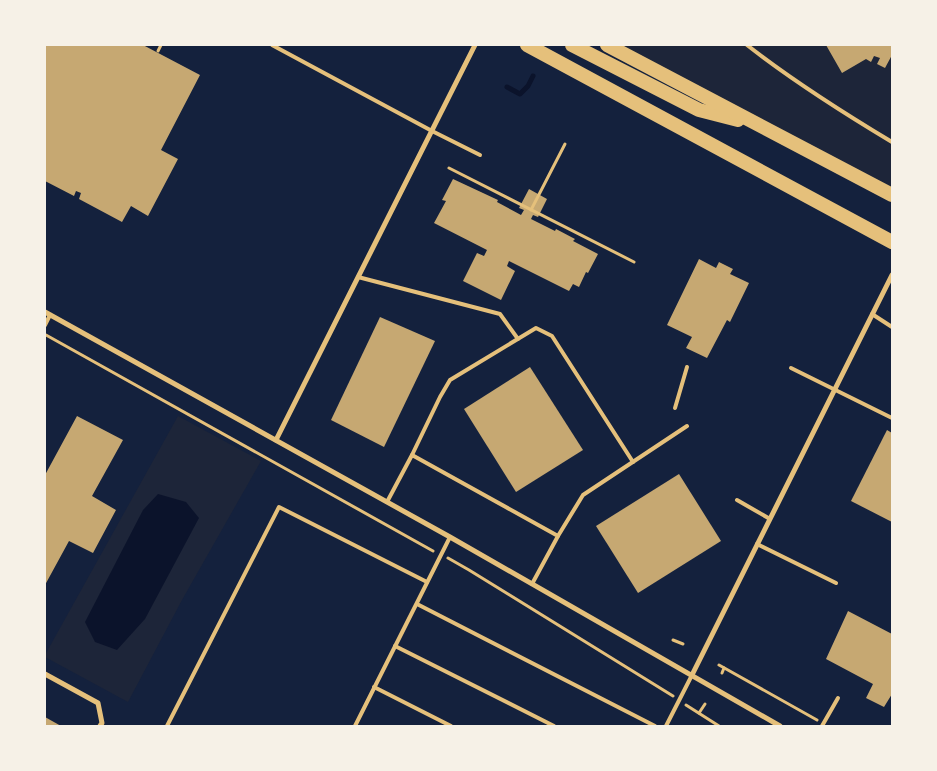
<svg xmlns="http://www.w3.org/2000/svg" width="937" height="771" viewBox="0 0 937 771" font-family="Jost,sans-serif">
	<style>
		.green { fill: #1d2539 }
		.water { fill: #0b132b }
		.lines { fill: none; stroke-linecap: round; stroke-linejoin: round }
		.stream { stroke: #0b132b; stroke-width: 5 }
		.building { fill: #c6a872 }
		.path { stroke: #e5c07b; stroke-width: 3 }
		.service { stroke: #e5c07b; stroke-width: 4 }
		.minor { stroke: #e5c07b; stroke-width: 5 }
		.trunk { stroke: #e5c07b; stroke-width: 14 }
	</style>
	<rect width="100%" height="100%" fill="#14213d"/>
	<g class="green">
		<path d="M607,45H892V195Z"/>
		<path d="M178,416L261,461L182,600L128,702L45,657V655Z"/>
	</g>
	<path class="water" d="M158,494L186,502L199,518L145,619L117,650L95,642L85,622L143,510Z"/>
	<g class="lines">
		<path class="stream" d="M507,87L520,94L528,86L533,76"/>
	</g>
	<g class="building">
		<path d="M45,45H143L200,75L161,150L178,159L148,216L131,206L122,222L79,199L81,193L76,191L74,196L45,181Z"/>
		<path d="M826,45H892V55L885,68L877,64L880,58L874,56L871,62L866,59L842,73Z"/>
		<path d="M453,179L498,200L497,202L521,215L524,210L519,208L529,189L547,199L538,217L533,215L531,219L555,231L556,229L575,239L573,241L598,254L588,273L586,272L579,287L573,284L569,291L509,261L507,266L515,271L501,300L463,281L477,253L484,256L487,250L434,223L446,201L442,200Z"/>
		<path d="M699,259L716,268L719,262L733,269L730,274L749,283L730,322L727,320L707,358L686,348L692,337L667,325Z"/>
		<path d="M380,317L435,341L384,447L331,420Z"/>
		<path d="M530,367L583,450L516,492L464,409Z"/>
		<path d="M77,416L123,440L92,496L116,510L93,553L69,541L45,585V475Z"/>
		<path d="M887,430L892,433V522L851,501Z"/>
		<path d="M679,474L721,541L638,593L596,526Z"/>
		<path d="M848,611L892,634V694L884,707L866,698L873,684L826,659Z"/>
		<path d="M45,717L61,726H45Z"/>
	</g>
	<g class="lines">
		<g class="path">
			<path d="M158,51L161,45"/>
			<path d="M449,168L634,262"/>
			<path d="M531,210L565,144"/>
			<path d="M46,335L433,551"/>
			<path d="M448,558L469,570L673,696"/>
			<path d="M673,640L683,644"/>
			<path d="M719,665L817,720"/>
			<path d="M722,673L724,668"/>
			<path d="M686,705L719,726"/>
			<path d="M699,713L705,704"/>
		</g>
		<g class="service">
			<path d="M272,45L432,131L480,155"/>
			<path d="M747,45C793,81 842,112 892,142"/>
			<path d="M358,277L500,314L518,339"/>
			<path d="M872,314L892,327"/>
			<path d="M45,325L50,315"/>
			<path d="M791,368L892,418"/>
			<path d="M675,408L687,367"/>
			<path d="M412,455L440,397L450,380L536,328L552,336L633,462"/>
			<path d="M737,500L770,519"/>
			<path d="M387,502L412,455L558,536L532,584"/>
			<path d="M558,536L583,495L687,426"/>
			<path d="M757,544L836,583"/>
			<path d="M417,604L655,726"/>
			<path d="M395,646L554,726"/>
			<path d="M374,687L451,726"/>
			<path d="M167,726L279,507L427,582"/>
			<path d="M355,726L450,537"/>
			<path d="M666,726L692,675"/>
			<path d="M822,726L838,698"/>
		</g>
		<g class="minor">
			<path d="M45,312L450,537L780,726"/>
			<path d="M276,440L475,45"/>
			<path d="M45,674L98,703L102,723L100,726"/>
			<path d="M692,675L892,275"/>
		</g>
		<g class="trunk">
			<path d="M527,45L892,242"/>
			<path d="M572,45L699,110L738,120"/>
			<path d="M607,45L892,195"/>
		</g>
	</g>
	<rect width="937" height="771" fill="none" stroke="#f6f1e7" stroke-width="92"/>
</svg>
